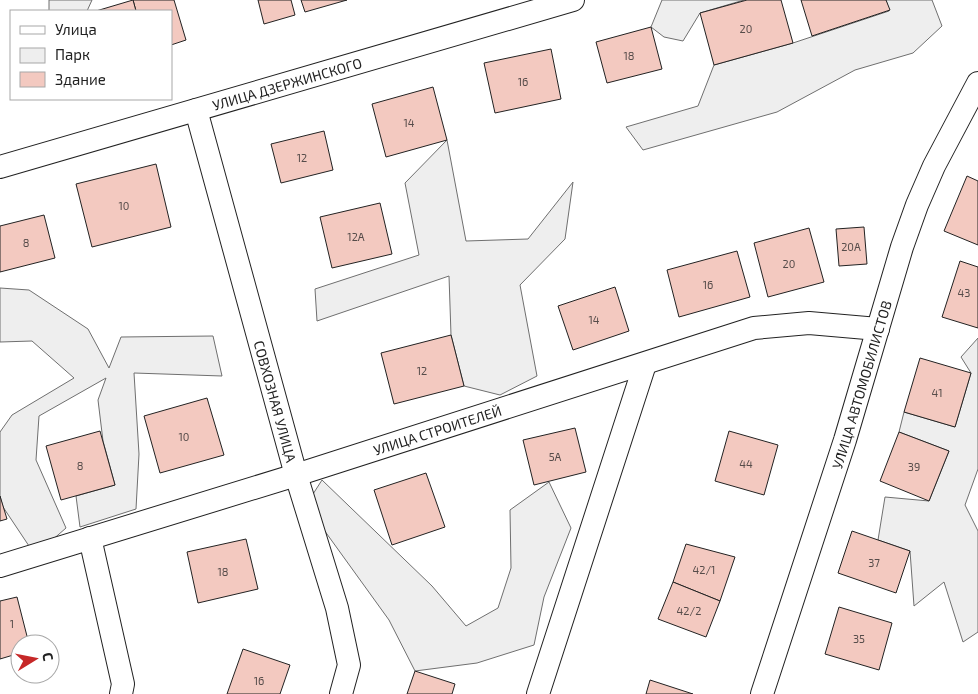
<svg xmlns="http://www.w3.org/2000/svg" width="978" height="694" viewBox="0 0 978 694" font-family="'Exo 2',sans-serif">
	<style>
		.green { fill: #eee; stroke: #6f6f6f }
		.building { fill: #f3c9c0; stroke: #222 }
		.lines { fill: none; stroke-linecap: round; stroke-linejoin: round }
		.street-casing { stroke: #222; stroke-width: 24 }
		.street { stroke: #fff; stroke-width: 22 }
		.labels { text-anchor: middle; dominant-baseline: central; stroke-width: 4; stroke-linejoin: round; paint-order: stroke }
		.number-label { font-size: 11px; fill: #564c4a }
		.street-label { font-size: 14px; fill: #222; stroke: #fff }
	</style>
	<rect width="100%" height="100%" fill="#fff"/>
	<g class="green">
		<path d="M49,0H92L87,11H49Z"/>
		<path d="M662,0H744L700,13L683,41L664,37L651,27Z"/>
		<path d="M886,0H932L942,26L913,53L855,70L777,112L643,150L626,127L698,106L714,65L793,43L889,11Z"/>
		<path d="M447,140L466,241L528,239L573,182L565,239L520,285L537,376L500,395L464,386L451,335L449,276L317,321L315,289L419,255L405,183Z"/>
		<path d="M0,288L29,290L88,329L109,368L121,337L213,336L222,376L134,373L139,454L136,509L80,527L76,496L115,485L103,441L98,400L106,378L39,416L36,460L66,528L35,555L3,507L0,496V432L12,415L74,378L32,341L0,342Z"/>
		<path d="M978,338V469L965,505L978,531V632L963,642L944,582L914,606L910,551L878,540L885,497L929,501L949,451L899,432L904,412L955,427L971,373L961,357Z"/>
		<path d="M322,480L432,586L466,626L498,608L511,568L510,510L549,482L571,528L544,597L534,645L477,663L415,671L389,620L306,505Z"/>
	</g>
	<g class="building">
		<path d="M133,0H174L186,40L171,45V11H136Z"/>
		<path d="M133,0L136,11H96Z"/>
		<path d="M258,0H291L295,15L264,24Z"/>
		<path d="M301,0H347L305,12Z"/>
		<path d="M747,0H781L793,43L714,65L700,13Z"/>
		<path d="M801,0H886L890,10L812,36Z"/>
		<path d="M651,27L662,69L607,83L596,42Z"/>
		<path d="M551,49L561,99L495,113L484,63Z"/>
		<path d="M433,87L447,140L386,157L372,104Z"/>
		<path d="M324,131L333,170L281,183L271,144Z"/>
		<path d="M156,164L171,227L92,247L76,184Z"/>
		<path d="M967,176L978,181V245L944,231Z"/>
		<path d="M380,203L392,254L332,268L320,217Z"/>
		<path d="M44,215L55,258L0,272V226Z"/>
		<path d="M864,227L867,264L839,266L836,229Z"/>
		<path d="M809,228L824,282L768,297L754,243Z"/>
		<path d="M737,251L750,297L679,317L667,270Z"/>
		<path d="M960,261L978,267V328L942,317Z"/>
		<path d="M615,287L629,331L573,350L558,306Z"/>
		<path d="M451,335L464,386L394,404L381,353Z"/>
		<path d="M920,358L971,373L955,427L904,412Z"/>
		<path d="M207,398L224,455L160,473L144,416Z"/>
		<path d="M575,428L586,472L534,485L523,440Z"/>
		<path d="M100,431L115,485L61,500L46,446Z"/>
		<path d="M729,431L778,445L764,495L715,481Z"/>
		<path d="M899,432L949,451L929,501L880,481Z"/>
		<path d="M426,473L445,527L392,545L374,490Z"/>
		<path d="M0,496L7,519L0,521Z"/>
		<path d="M852,531L910,551L896,593L838,573Z"/>
		<path d="M246,539L258,589L198,603L187,552Z"/>
		<path d="M686,544L735,557L720,601L673,582Z"/>
		<path d="M673,582L720,601L706,637L658,619Z"/>
		<path d="M17,597L29,644H20V653L0,659V601Z"/>
		<path d="M839,607L892,623L879,670L825,654Z"/>
		<path d="M243,649L290,665L280,694H227Z"/>
		<path d="M415,671L455,684L452,694H407Z"/>
		<path d="M650,680L693,694H646Z"/>
	</g>
	<g class="lines">
		<defs>
			<g id="street">
				<path id="s1" d="M196,110L296,475L337,608L349,665L341,694"/>
				<path id="s2" d="M0,167L573,0"/>
				<path d="M90,538L123,684L121,694"/>
				<path id="s3" d="M0,566L296,475L754,328L809,323L878,329"/>
				<path d="M538,694L645,364"/>
				<path id="s4" d="M762,694L845,440L902,247L917,205L934,166L978,83"/>
			</g>
		</defs>
		<use href="#street" class="street-casing"/>
		<use href="#street" class="street"/>
	</g>
	<g class="labels">
		<g class="number-label">
			<text x="746" y="28">20</text>
			<text x="629" y="55">18</text>
			<text x="523" y="81">16</text>
			<text x="409" y="122">14</text>
			<text x="302" y="157">12</text>
			<text x="124" y="205">10</text>
			<text x="356" y="236">12А</text>
			<text x="26" y="242">8</text>
			<text x="851" y="246">20А</text>
			<text x="789" y="263">20</text>
			<text x="708" y="284">16</text>
			<text x="964" y="292">43</text>
			<text x="594" y="319">14</text>
			<text x="422" y="370">12</text>
			<text x="937" y="392">41</text>
			<text x="184" y="436">10</text>
			<text x="555" y="456">5А</text>
			<text x="746" y="463">44</text>
			<text x="80" y="465">8</text>
			<text x="914" y="466">39</text>
			<text x="874" y="562">37</text>
			<text x="704" y="569">42/1</text>
			<text x="223" y="571">18</text>
			<text x="689" y="610">42/2</text>
			<text x="12" y="623">1</text>
			<text x="859" y="638">35</text>
			<text x="259" y="680">16</text>
		</g>
		<g class="street-label">
			<text stroke="none"><textPath href="#s2" startOffset="299">УЛИЦА ДЗЕРЖИНСКОГО</textPath></text>
			<text stroke="none"><textPath href="#s4" startOffset="325">УЛИЦА АВТОМОБИЛИСТОВ</textPath></text>
			<text stroke="none"><textPath href="#s1" startOffset="302">СОВХОЗНАЯ УЛИЦА</textPath></text>
			<text stroke="none"><textPath href="#s3" startOffset="458">УЛИЦА СТРОИТЕЛЕЙ</textPath></text>
		</g>
	</g>
	<rect x="10" y="10" width="162" height="90" fill="#ffffff" stroke="#a7a7a7"/>
	<rect x="20" y="26" width="25" height="8" fill="#ffffff" stroke="#a7a7a7"/>
	<text x="55" y="35" font-size="15" fill="#222222">Улица</text>
	<rect x="20" y="48" width="25" height="15" fill="#eeeeee" stroke="#a7a7a7"/>
	<text x="55" y="60" font-size="15" fill="#222222">Парк</text>
	<rect x="20" y="72" width="25" height="15" fill="#f3c9c0" stroke="#a7a7a7"/>
	<text x="55" y="85" font-size="15" fill="#222222">Здание</text>
	<g transform="translate(35 659) rotate(80)"><circle r="24" fill="#ffffff" stroke="#a7a7a7"/>
	<path d="M0-4L9 19L0 12L-9 19Z" fill="#c62828"/>
	<text y="-8" font-size="14" font-weight="bold" text-anchor="middle" fill="#222222">С</text>
	</g>
</svg>
